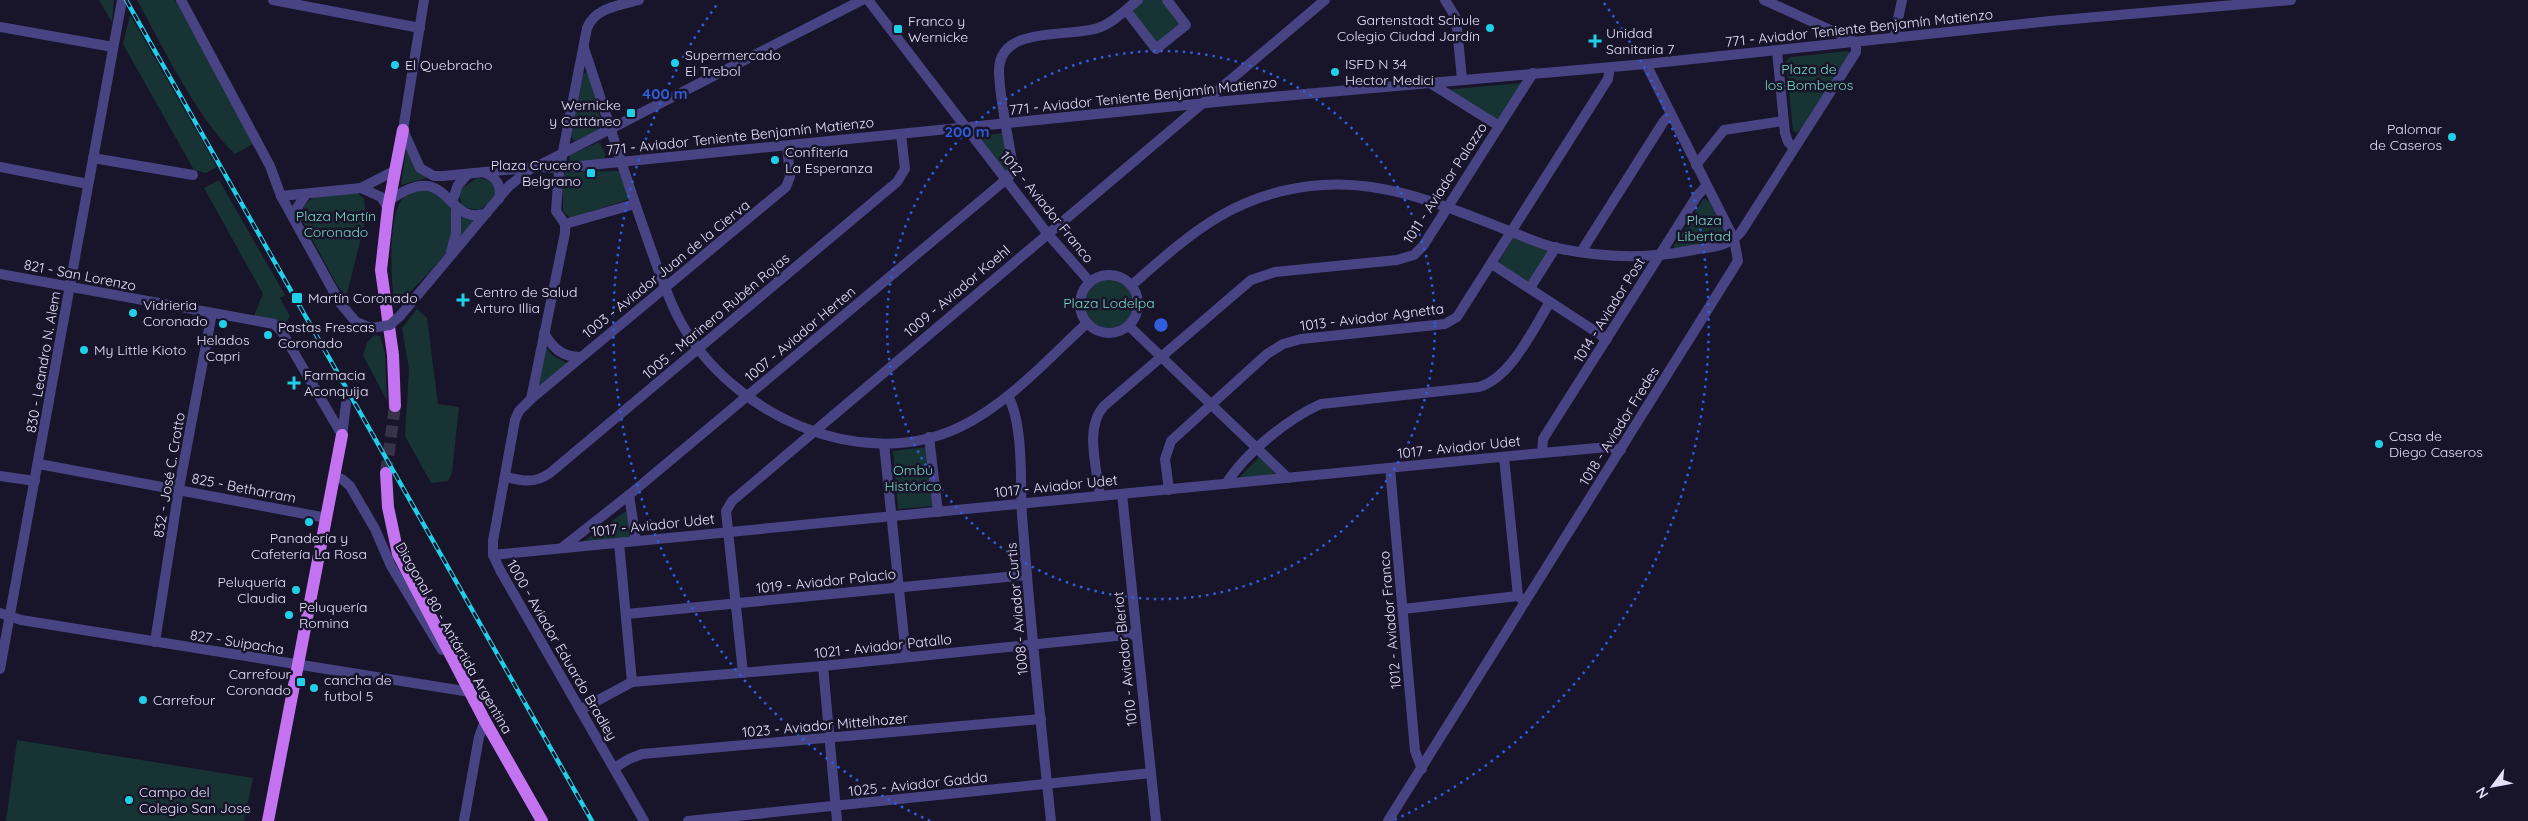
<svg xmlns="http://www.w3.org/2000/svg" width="2528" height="821" viewBox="0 0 2528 821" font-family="Quicksand,sans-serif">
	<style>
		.green { fill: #183333 }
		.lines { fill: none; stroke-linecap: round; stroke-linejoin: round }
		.major-tunnel { stroke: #37334a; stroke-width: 12; stroke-dasharray: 12 6; stroke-linecap: butt }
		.minor { stroke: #484484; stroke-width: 10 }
		.major { stroke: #c473f0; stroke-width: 12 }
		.rail-casing { stroke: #20d0e8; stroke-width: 4.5 }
		.rail { stroke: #18142a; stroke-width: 2.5; stroke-dasharray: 8; stroke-linecap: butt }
		.minor-bridge { stroke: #484484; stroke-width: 10 }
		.ring { fill: none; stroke: #315ddc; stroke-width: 2.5; stroke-dasharray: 2.5 5 }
		.poi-dot { fill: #20d0e8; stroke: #18142a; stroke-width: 2 }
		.labels { text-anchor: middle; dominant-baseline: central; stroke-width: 5; stroke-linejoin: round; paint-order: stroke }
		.poi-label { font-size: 14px; fill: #e4e0fc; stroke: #18142a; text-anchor: start }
		.street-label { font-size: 14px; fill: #e4e0fc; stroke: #18142a }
		.park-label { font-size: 14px; fill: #72d6bf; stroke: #18142a }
		.centre { fill: #315ddc; stroke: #18142a; stroke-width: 2.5 }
		.ring-label { font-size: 15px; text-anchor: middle; font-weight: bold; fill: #315ddc; stroke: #18142a; stroke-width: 5; stroke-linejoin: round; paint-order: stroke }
	</style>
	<rect width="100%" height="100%" fill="#18142a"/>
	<g class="green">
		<path d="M99,0H114L112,22Z"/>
		<path d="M137,0H175L255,143L235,154C195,115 164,49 137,0Z"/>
		<path d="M1138,0H1167L1186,25L1156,49L1126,10Z"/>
		<path d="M130,15L217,167L206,173L194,170L123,44Z"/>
		<path d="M1848,51L1850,54L1801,129L1796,133L1793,131L1786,62L1790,57Z"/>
		<path d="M586,72L589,73L603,129L574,141L571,136L581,76Z"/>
		<path d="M1521,83L1499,120L1444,90Z"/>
		<path d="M1003,133L1009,167L1006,173L979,136Z"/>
		<path d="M599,142L606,155L602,161L571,163L569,161L570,155Z"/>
		<path d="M406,148L414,165L427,178L401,185Z"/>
		<path d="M619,171L630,199L570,218L563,211V175L567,172Z"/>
		<path d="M478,178C488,179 492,182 497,191L494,200L479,210L463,207L459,195L463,187Z"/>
		<path d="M219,180L285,295L280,298L290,316L282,329L253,318L263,294L204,188Z"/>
		<path d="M424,189C451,197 462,220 450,247C443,260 407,295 395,308C391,286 386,209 406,195C411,192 419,190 424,189Z"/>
		<path d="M358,193L364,199L366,218L347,294H345L338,287L302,220C300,189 336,195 358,193Z"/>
		<path d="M1704,198L1709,201L1725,234L1723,238L1677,249L1673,247Z"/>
		<path d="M461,217L476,220L460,239Z"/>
		<path d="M1515,235L1553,248L1529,285L1497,265Z"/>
		<circle cx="1109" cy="303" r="25"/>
		<path d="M417,309L427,318L438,404L459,407L452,473L448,481L431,483L405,436L409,369L402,328Z"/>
		<path d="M374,335L380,336L385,353L387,401L363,355L367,343Z"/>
		<path d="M546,347L552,355L567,363L536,390Z"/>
		<path d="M927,447L933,506L898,509L893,451Z"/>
		<path d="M1261,455L1279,473L1236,481Z"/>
		<path d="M626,511L634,539L579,545Z"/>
		<path d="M17,740L253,778L244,821H6Z"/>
	</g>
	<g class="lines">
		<path class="major-tunnel" d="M386,473L395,406"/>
		<g class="minor">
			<path d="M181,0L270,166L281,196L340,303L356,322L371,328"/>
			<path d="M273,0L420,28"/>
			<path d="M424,0L403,130L420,168L434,176H443L537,167L560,168L1226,101L1646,64L2050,21L2291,0"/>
			<path d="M868,0L1047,233L1090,282"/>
			<path d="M1445,0L1456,18L1462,79"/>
			<path d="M1126,10L1156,49L1186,25L1167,0"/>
			<path d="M0,27L113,47"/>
			<path d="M1894,38L1902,0"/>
			<path d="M584,48C605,110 624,173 646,235C656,263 665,292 679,319C729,413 859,475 960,427C1009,403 1048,359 1087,323"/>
			<path d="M1777,51L1785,133L1788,142L1794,148"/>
			<path d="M1430,83L1499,126"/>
			<path d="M93,158L193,175"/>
			<path d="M1696,165L1724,130L1783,121"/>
			<path d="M538,166L862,0"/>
			<path d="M0,167L88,184"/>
			<path d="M485,173C497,178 502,186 499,199"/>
			<path d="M361,188L381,197L388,208"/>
			<path d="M281,196L361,188L394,171"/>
			<path d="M390,200C451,156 445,229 487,213"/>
			<path d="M452,202L458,185L468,174"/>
			<path d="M296,221L297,208L306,194"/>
			<path d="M565,224L635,204"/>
			<path d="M451,252L456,233V209"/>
			<path d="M1581,252L1664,121L1670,115"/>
			<path d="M1492,264L1607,339"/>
			<path d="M0,274L274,324L282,332L342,435"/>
			<circle cx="1109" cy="304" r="29"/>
			<path d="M1132,285C1192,232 1237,191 1322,185C1386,180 1445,206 1504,229C1521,235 1539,244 1557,248C1602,258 1648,259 1693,250C1710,247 1729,247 1741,232L1856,52V43L1848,38L1764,0"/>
			<path d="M1530,288L1556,247"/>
			<path d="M400,316L509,186L530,169"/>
			<path d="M1129,326L1288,478"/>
			<path d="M544,333C553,348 562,357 580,357"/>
			<path d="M1008,396C1024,425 1020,482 1022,515C1030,617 1040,719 1051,821"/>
			<path d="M531,399L565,233V224L556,211L559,172L587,28C595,8 620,5 639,0"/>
			<path d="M342,435L346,404"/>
			<path d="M929,437L938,512"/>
			<path d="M884,444L906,657"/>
			<path d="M1542,453L1543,439L1697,196L1706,186"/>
			<path d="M1504,457L1518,596L1525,602"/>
			<path d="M39,464L327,518"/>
			<path d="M1390,468L1415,751L1422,769"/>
			<path d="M0,476L35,481"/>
			<path d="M335,477L342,479L350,486L375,529L391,566L442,650"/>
			<path d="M505,477C523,481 534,484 550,473L897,182L905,169L901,134"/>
			<path d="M1226,484C1245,453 1289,418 1321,404L1479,387C1511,378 1533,329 1550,302"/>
			<path d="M1169,490L1165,459L1171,441L1267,354L1283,344L1301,339L1445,324L1457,317L1608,79L1610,67"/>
			<path d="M1122,494L1156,821"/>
			<path d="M629,495L636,541"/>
			<path d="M1100,496C1097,468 1084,428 1104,406L1251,280L1275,272L1397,260L1414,255L1423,246L1533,73"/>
			<path d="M563,547L629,495L1009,177L1013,168C1009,139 999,98 999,70C1000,25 1068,38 1098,28C1113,23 1125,10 1138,0"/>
			<path d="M493,555L1542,453L1608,447L1621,450"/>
			<path d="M1403,609L1518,596"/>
			<path d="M0,613L21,620L470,692"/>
			<path d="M627,614L1027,575"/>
			<path d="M155,642L179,488L212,313"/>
			<path d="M823,666L837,821"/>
			<path d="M0,669L122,0"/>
			<path d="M743,673L726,511L732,501L1325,0"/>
			<path d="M632,682L823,666L1136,634"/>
			<path d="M580,710L632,682L619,543"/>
			<path d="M614,768L629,759L642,754L1041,719"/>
			<path d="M464,821L479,737L485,721"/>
			<path d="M644,821L500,570L493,555V541L515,420L519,411L531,399L786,187L790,177L787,146"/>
			<path d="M688,821L1151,773"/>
			<path d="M1388,821L1738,261L1734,239L1646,64"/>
		</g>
		<g class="major">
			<path d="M395,406L393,355L381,270L388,208L403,130"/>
			<path d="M386,473L388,507L398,554L485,721L542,821"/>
			<path d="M268,821L342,435"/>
		</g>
		<defs>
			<path id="rail" d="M126,0L592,821"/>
		</defs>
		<use href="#rail" class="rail-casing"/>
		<use href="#rail" class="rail"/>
		<path class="minor-bridge" d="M371,328L390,325L400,316"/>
	</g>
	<g class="ring">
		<circle cx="1161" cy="325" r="274"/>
		<path d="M930 821A547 547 0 0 1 718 3M1604 3A547 547 0 0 1 1392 821"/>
	</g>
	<g class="poi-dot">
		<circle cx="1490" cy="28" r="5"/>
		<rect x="893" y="24" width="10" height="10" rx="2.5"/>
		<path d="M1592.5 33.5h5v5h5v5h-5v5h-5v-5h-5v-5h5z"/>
		<circle cx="675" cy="63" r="5"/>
		<circle cx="395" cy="65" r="5"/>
		<circle cx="1335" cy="72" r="5"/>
		<rect x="626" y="108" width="10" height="10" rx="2.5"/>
		<circle cx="2452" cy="137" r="5"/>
		<circle cx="775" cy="160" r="5"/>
		<rect x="586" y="168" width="10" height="10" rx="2.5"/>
		<rect x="291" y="292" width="12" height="12" rx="2.5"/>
		<path d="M460.5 292.5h5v5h5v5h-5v5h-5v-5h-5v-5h5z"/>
		<circle cx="133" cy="313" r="5"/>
		<circle cx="223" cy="324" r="5"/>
		<circle cx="268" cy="335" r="5"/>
		<circle cx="84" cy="350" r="5"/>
		<path d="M291.5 375.5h5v5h5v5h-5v5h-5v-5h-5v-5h5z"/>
		<circle cx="2379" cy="444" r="5"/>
		<circle cx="309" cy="522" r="5"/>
		<circle cx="296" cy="590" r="5"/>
		<circle cx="289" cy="615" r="5"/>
		<rect x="296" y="677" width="10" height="10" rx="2.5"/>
		<circle cx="314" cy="688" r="5"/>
		<circle cx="143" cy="700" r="5"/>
		<circle cx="129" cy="800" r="5"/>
	</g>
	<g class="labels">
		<g class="poi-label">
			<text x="1480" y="20" text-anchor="end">Gartenstadt Schule<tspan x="1480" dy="16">Colegio Ciudad Jardín</tspan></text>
			<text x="908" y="21">Franco y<tspan x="908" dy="16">Wernicke</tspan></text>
			<text x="1606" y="33">Unidad<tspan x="1606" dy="16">Sanitaria 7</tspan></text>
			<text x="685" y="55">Supermercado<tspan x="685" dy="16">El Trebol</tspan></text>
			<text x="1345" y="64">ISFD N 34<tspan x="1345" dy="16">Hector Medici</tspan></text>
			<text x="405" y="65">El Quebracho</text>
			<text x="621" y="105" text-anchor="end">Wernicke<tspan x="621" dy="16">y Cattáneo</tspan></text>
			<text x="2442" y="129" text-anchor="end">Palomar<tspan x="2442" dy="16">de Caseros</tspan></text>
			<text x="785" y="152">Confitería<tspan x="785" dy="16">La Esperanza</tspan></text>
			<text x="581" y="165" text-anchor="end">Plaza Crucero<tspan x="581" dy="16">Belgrano</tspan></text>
			<text x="474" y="292">Centro de Salud<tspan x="474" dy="16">Arturo Illia</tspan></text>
			<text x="308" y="298">Martín Coronado</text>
			<text x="143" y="305">Vidrieria<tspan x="143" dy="16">Coronado</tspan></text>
			<text x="278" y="327">Pastas Frescas<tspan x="278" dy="16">Coronado</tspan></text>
			<text x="223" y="340" text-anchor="middle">Helados<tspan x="223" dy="16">Capri</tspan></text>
			<text x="94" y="350">My Little Kioto</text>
			<text x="304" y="375">Farmacia<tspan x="304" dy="16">Aconquija</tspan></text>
			<text x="2389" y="436">Casa de<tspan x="2389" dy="16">Diego Caseros</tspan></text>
			<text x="309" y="538" text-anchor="middle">Panadería y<tspan x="309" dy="16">Cafetería La Rosa</tspan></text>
			<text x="286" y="582" text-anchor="end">Peluquería<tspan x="286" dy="16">Claudia</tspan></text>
			<text x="299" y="607">Peluquería<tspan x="299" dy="16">Romina</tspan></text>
			<text x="291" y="674" text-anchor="end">Carrefour<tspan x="291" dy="16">Coronado</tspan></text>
			<text x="324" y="680">cancha de<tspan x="324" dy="16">futbol 5</tspan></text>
			<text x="153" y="700">Carrefour</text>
			<text x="139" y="792">Campo del<tspan x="139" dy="16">Colegio San Jose</tspan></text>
		</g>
		<g class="street-label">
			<text transform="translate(1859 28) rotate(-6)">771 - Aviador Teniente Benjamín Matienzo</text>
			<text transform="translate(1143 96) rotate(-6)">771 - Aviador Teniente Benjamín Matienzo</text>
			<text transform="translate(740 136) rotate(-6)">771 - Aviador Teniente Benjamín Matienzo</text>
			<text transform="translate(1445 183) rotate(-57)">1011 - Aviador Palazzo</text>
			<text transform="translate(1047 207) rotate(51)">1012 - Aviador Franco</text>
			<text transform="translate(666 269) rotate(-39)">1003 - Aviador Juan de la Cierva</text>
			<text transform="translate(80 275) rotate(11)">821 - San Lorenzo</text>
			<text transform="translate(957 291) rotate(-40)">1009 - Aviador Koehl</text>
			<text transform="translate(1609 310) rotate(-58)">1014 - Aviador Post</text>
			<text transform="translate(716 316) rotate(-40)">1005 - Marinero Rubén Rojas</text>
			<text transform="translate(1372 317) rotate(-7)">1013 - Aviador Agnetta</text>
			<text transform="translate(800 334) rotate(-40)">1007 - Aviador Herten</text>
			<text transform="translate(43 362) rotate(-80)">830 - Leandro N. Alem</text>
			<text transform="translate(1619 426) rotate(-58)">1018 - Aviador Fredes</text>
			<text transform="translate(1459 447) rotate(-6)">1017 - Aviador Udet</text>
			<text transform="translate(169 475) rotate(-80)">832 - José C. Crotto</text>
			<text transform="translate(1056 486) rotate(-6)">1017 - Aviador Udet</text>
			<text transform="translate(244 488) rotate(11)">825 - Betharram</text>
			<text transform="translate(653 525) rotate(-6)">1017 - Aviador Udet</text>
			<text transform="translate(826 581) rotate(-6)">1019 - Aviador Palacio</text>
			<text transform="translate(1017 609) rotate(-95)">1008 - Aviador Curtis</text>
			<text transform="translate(1390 620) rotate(-95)">1012 - Aviador Franco</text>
			<text transform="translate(454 638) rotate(60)">Diagonal 80 - Antártida Argentina</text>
			<text transform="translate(237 642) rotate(9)">827 - Suipacha</text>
			<text transform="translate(883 646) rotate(-6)">1021 - Aviador Patallo</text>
			<text transform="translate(562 650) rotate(60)">1000 - Aviador Eduardo Bradley</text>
			<text transform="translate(1125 659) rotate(-96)">1010 - Aviador Bleriot</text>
			<text transform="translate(825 725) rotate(-5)">1023 - Aviador Mittelhozer</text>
			<text transform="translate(918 784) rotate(-6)">1025 - Aviador Gadda</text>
		</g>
		<g class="park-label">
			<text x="1809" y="69">Plaza de<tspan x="1809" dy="16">los Bomberos</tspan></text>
			<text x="336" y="216">Plaza Martín<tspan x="336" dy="16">Coronado</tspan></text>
			<text x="1704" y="220">Plaza<tspan x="1704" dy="16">Libertad</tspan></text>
			<text x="1109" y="303">Plaza Lodelpa</text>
			<text x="913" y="470">Ombú<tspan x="913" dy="16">Histórico</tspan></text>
		</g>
	</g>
	<circle cx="1161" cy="325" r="8" class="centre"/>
	<g class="ring-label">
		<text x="665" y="99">400 m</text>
		<text x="967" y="137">200 m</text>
	</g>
	<g transform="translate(2493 786) rotate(238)" stroke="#18142a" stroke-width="4" paint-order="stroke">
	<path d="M0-4L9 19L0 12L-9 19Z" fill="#e4e0fc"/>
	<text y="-8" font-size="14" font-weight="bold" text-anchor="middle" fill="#e4e0fc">N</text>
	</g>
</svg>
